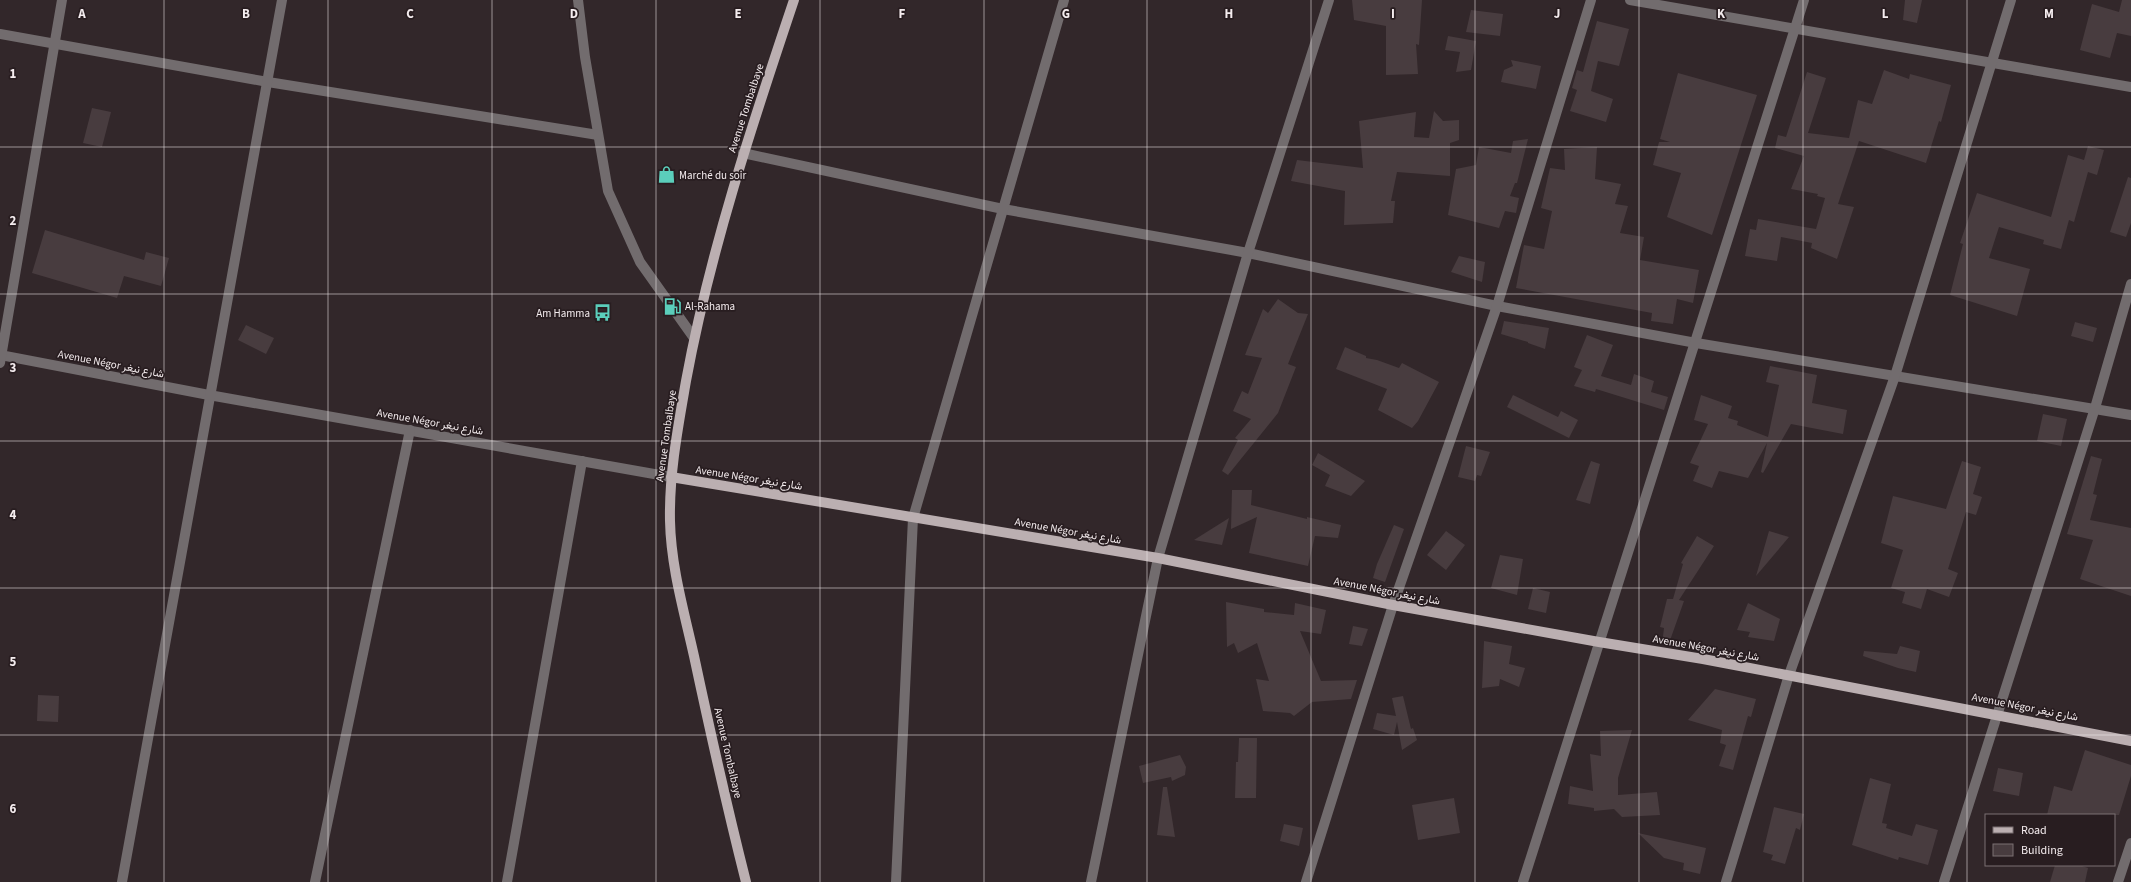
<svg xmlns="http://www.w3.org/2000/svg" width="2131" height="882" viewBox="0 0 2131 882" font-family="'Source Sans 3',Vazirmatn,sans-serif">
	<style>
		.building { fill: #483c3f }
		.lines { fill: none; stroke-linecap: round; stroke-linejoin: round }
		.minor { stroke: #726c6e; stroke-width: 10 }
		.major { stroke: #bbafb1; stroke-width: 10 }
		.grid { fill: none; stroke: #f4ecee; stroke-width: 1; stroke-opacity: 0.55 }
		.labels { text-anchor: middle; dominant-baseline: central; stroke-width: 3.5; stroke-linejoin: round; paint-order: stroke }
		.street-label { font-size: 11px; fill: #f4ecee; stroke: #281d20 }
		.poi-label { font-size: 11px; fill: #f4ecee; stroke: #281d20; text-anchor: start }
		.grid-label { font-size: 13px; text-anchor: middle; font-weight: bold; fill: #f4ecee; stroke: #281d20; stroke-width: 3.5; stroke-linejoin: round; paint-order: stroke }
	</style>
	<rect width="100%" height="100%" fill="#32272a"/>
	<g class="building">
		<path d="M1352,0H1422L1419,45L1416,44L1418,74L1386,75V26L1354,20Z"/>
		<path d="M1905,0H1922L1917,23L1903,20Z"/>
		<path d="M2122,0H2131V36L2117,33L2110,58L2080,50L2092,4L2119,12Z"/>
		<path d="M1471,10L1503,14L1500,36L1466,32Z"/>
		<path d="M1597,21L1629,29L1619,66L1598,61L1591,91L1613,99L1606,122L1570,111L1577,90L1572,88L1577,70L1583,72Z"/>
		<path d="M1448,36L1476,41L1471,70L1456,72L1460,52L1445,50Z"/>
		<path d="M1511,60L1541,66L1536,89L1501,82L1504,70L1513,66Z"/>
		<path d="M1884,70L1909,79L1910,74L1951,85L1941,122L1939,121L1926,163L1859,141L1838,204L1854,207L1837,259L1811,248L1812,243L1781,237L1777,261L1745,256L1750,229L1756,230L1758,219L1816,229L1825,198L1817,196L1818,194L1791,189L1804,156L1775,148L1778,135L1786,137L1807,72L1826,78L1808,133L1849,138L1858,100L1872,104Z"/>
		<path d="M1678,73L1757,95L1712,235L1667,217L1681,173L1653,165L1659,142H1670L1660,139Z"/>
		<path d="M92,108L111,112L102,147L83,143Z"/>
		<path d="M1434,111L1443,121L1459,120V140L1450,143V176L1397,172L1391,201H1395L1393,223L1344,225L1345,191L1291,181L1297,160L1363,168L1359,121L1416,112L1414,137L1429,138Z"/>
		<path d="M1528,139L1517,183H1515L1510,196L1519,198L1516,213L1505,211L1499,228L1448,215L1456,169L1476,165L1479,147L1511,153L1513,141Z"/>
		<path d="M2088,146L2104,150L2097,175L2088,172L2074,222L2069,220L2061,249L2043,244L2044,240L1999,227L1989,258L2030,269L2017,316L1950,295L1963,244L1960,243L1977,193L2051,217L2068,155L2084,160Z"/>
		<path d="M1597,147L1595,179L1621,184L1615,204L1628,206L1620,233L1644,237L1640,260L1699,270L1693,303L1677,299L1673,324L1651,321L1652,313L1516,288L1524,245L1544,249L1552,211L1541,208L1550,168L1565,170L1564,149Z"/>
		<path d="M2128,177L2131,178V223L2126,237L2110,232Z"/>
		<path d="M45,230L144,260L146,252L169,258L161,286L124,276L117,298L32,273Z"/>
		<path d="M1459,256L1485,262L1482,282L1451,272Z"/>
		<path d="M1278,299L1298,313L1308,314L1288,364L1296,367L1278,413L1228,475L1222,471L1238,440L1235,438L1251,419L1233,411L1242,391L1248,394L1262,358L1245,355L1263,309L1268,313Z"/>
		<path d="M1504,321L1549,328L1545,349L1528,343V342L1501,334Z"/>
		<path d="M2075,322L2097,328L2093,342L2071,336Z"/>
		<path d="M246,325L274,338L266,354L238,340Z"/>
		<path d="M1587,335L1613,345L1601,376L1631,385L1634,374L1654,381L1651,392L1668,397L1664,410L1596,389L1595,392L1574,386L1582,370L1574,367Z"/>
		<path d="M1345,347L1366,356V358L1377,360L1399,368L1402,363L1439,382L1418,421L1412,428L1378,410L1387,389L1336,369Z"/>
		<path d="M1770,366L1817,375L1812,403L1847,410L1843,434L1791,424L1763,473L1761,472L1767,443L1748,478L1719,471L1712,488L1693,481L1699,466L1690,463L1708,424L1694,420L1701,395L1732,406L1728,418L1738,421L1737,425L1768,437L1779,385L1766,382Z"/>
		<path d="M1513,395L1558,417L1561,411L1578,420L1569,438L1507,407Z"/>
		<path d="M2043,414L2067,419L2061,446L2037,441Z"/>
		<path d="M1466,446L1490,452L1481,476L1477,475L1475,481L1458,477Z"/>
		<path d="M1318,453L1365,481L1351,496L1325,486L1330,475L1312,465Z"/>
		<path d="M2091,456L2102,459L2093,494L2097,495L2090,520L2131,528V596L2080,579L2093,540L2067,534Z"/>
		<path d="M1591,461L1600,464L1590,504L1576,500Z"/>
		<path d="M1962,461L1981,467L1973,494L1982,497L1976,515L1966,512L1948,569L1958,573L1949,597L1927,589L1921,609L1902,603L1905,592L1891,588L1903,550L1881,543L1893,496L1946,509Z"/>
		<path d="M1232,490H1252L1251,505L1307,519V517L1341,525L1338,538L1315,536L1308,566L1249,553L1257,517L1231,529Z"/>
		<path d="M1229,518L1222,545L1194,540Z"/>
		<path d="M1394,525L1404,529L1385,582L1373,578L1377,564Z"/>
		<path d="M1446,531L1465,545L1446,570L1427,555Z"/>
		<path d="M1769,531L1789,537L1756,576Z"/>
		<path d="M1697,536L1714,546L1679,600L1684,601L1668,646L1662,644L1664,628L1660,627L1667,599H1673L1683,564L1681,563Z"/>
		<path d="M1500,555L1523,559L1517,595L1491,588Z"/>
		<path d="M1533,588L1550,592L1546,613L1528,609Z"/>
		<path d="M1226,602L1264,609V612L1294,615L1295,603L1326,610L1321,634L1300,631L1321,681L1357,680L1351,699L1312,702L1294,716L1290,713L1263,711L1256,679L1269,681L1257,643L1238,653L1234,643L1227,647Z"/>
		<path d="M1748,603L1780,619L1774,641L1748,637L1750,632L1737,630Z"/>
		<path d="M1353,626L1368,629L1362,646L1349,644Z"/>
		<path d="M1484,641L1512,646L1509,664L1525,668L1519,687L1500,679L1499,686L1482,688Z"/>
		<path d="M1900,646L1920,651L1916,672L1898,668L1863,656L1864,651L1897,654Z"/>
		<path d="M1715,689L1756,699L1751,717L1748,716L1733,770L1719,766L1726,745L1720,743L1722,730L1688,720Z"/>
		<path d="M38,695L59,696L58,722L37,721Z"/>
		<path d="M1403,696L1411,729L1413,728L1417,740L1402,750L1397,722L1394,735L1373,729L1377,713L1396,716L1392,698Z"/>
		<path d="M1632,730L1618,778V795L1657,792L1660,815L1622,817L1614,809L1594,811V808L1568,804L1570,786L1593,791L1590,754L1601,756L1600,731Z"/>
		<path d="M1239,738H1257L1256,798H1235L1236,762H1238Z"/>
		<path d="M2085,750L2131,765V776L2119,815H2047L2054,786L2072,791Z"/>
		<path d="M1180,755L1186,767L1185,775L1172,781L1171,777L1143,783L1139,766Z"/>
		<path d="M1998,768L2023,773L2019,796L1993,791Z"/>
		<path d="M1870,778L1891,784L1882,823L1887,824L1886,828L1912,836L1916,824L1938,830L1928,865L1899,857L1898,860L1852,845Z"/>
		<path d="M1163,787H1167L1175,837L1157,835Z"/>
		<path d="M1454,798L1460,833L1418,840L1412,805Z"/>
		<path d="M1774,807L1804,814L1800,830L1796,828L1785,864L1771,860L1773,855L1763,852Z"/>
		<path d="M1284,824L1303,828L1299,846L1280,841Z"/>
		<path d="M1638,833L1706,848L1700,874L1683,870L1684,863L1664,858Z"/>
		<path d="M2055,865H2079L2088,868L2085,882H2050Z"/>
	</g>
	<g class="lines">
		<g class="minor">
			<path d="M578,0L585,57L608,191L640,262L694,338"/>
			<path d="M1630,0L2131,87"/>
			<path d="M0,34L268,82L598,135"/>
			<path d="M743,153L1003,209L1248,253L1497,306L1696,343L2131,415"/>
			<path d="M0,355L209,395L671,477"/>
			<path d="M0,363L62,0"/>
			<path d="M122,882L282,0"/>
			<path d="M315,882L410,430"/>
			<path d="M507,882L582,461"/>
			<path d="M896,882L913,518L1064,0"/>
			<path d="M1091,882L1158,558L1248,253L1329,0"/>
			<path d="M1306,882L1393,605L1497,306L1591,0"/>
			<path d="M1523,882L1804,0"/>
			<path d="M1726,882L1789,675L1895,376L2011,0"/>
			<path d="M1944,882L2095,408L2131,284"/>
			<path d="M2118,882L2131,843"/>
		</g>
		<g class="major">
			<path d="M671,477L1158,558L1393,605L1599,642L1703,659L2131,741"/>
			<path d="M746,882C727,807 710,731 694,656C684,611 671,567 670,521C669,474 678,427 686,381C710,251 752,125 794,0"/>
		</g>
	</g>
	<path class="grid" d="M164,0V882M328,0V882M492,0V882M656,0V882M820,0V882M984,0V882M1147,0V882M1311,0V882M1475,0V882M1639,0V882M1803,0V882M1967,0V882M0,147H2131M0,294H2131M0,441H2131M0,588H2131M0,735H2131"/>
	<defs>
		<symbol id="shop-bare" viewBox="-9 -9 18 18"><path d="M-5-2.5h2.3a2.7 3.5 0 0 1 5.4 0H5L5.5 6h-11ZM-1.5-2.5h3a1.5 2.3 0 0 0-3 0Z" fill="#5bcebb" stroke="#281d20" stroke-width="2.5" paint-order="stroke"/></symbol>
		<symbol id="fuel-bare" viewBox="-9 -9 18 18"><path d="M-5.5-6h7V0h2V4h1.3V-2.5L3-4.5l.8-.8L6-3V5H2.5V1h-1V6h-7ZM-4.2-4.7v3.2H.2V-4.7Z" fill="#5bcebb" stroke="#281d20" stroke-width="2.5" paint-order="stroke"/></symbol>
		<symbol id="bus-bare" viewBox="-9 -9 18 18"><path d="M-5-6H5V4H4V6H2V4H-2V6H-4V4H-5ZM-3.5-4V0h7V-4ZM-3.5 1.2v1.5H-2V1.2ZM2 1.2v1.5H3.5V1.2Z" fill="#5bcebb" stroke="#281d20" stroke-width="2.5" paint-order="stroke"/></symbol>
	</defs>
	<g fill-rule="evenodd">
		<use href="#shop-bare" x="654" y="162" width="25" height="25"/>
		<use href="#fuel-bare" x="660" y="294" width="25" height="25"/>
		<use href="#bus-bare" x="590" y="300" width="25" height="25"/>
	</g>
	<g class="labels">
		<g class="street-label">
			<text transform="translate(746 108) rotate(-72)">Avenue Tombalbaye</text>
			<text transform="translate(111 364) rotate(11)">Avenue Négor شارع نيغر</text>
			<text transform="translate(430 422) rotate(10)">Avenue Négor شارع نيغر</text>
			<text transform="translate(666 436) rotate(-82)">Avenue Tombalbaye</text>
			<text transform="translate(749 478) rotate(9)">Avenue Négor شارع نيغر</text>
			<text transform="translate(1068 531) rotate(10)">Avenue Négor شارع نيغر</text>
			<text transform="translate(1387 591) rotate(11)">Avenue Négor شارع نيغر</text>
			<text transform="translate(1706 648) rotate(10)">Avenue Négor شارع نيغر</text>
			<text transform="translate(2025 707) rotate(11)">Avenue Négor شارع نيغر</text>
			<text transform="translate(728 753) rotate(77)">Avenue Tombalbaye</text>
		</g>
		<g class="poi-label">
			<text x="679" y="175">Marché du soir</text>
			<text x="685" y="306">Al-Rahama</text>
			<text x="590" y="313" text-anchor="end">Am Hamma</text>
		</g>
	</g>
	<g class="grid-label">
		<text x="82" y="18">A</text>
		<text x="246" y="18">B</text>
		<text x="410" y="18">C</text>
		<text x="574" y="18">D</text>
		<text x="738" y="18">E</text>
		<text x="902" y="18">F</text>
		<text x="1066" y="18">G</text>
		<text x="1229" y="18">H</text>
		<text x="1393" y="18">I</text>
		<text x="1557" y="18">J</text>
		<text x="1721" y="18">K</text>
		<text x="1885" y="18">L</text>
		<text x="2049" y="18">M</text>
		<text x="13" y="78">1</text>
		<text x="13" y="225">2</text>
		<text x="13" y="372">3</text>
		<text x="13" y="519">4</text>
		<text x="13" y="666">5</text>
		<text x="13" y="813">6</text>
	</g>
	<rect x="1985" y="814" width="130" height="52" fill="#281d20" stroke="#7a7072"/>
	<rect x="1993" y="827" width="20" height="6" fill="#bbafb1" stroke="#7a7072"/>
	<text x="2021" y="834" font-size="12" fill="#f4ecee">Road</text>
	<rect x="1993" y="844" width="20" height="12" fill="#483c3f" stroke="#7a7072"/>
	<text x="2021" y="854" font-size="12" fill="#f4ecee">Building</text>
</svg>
